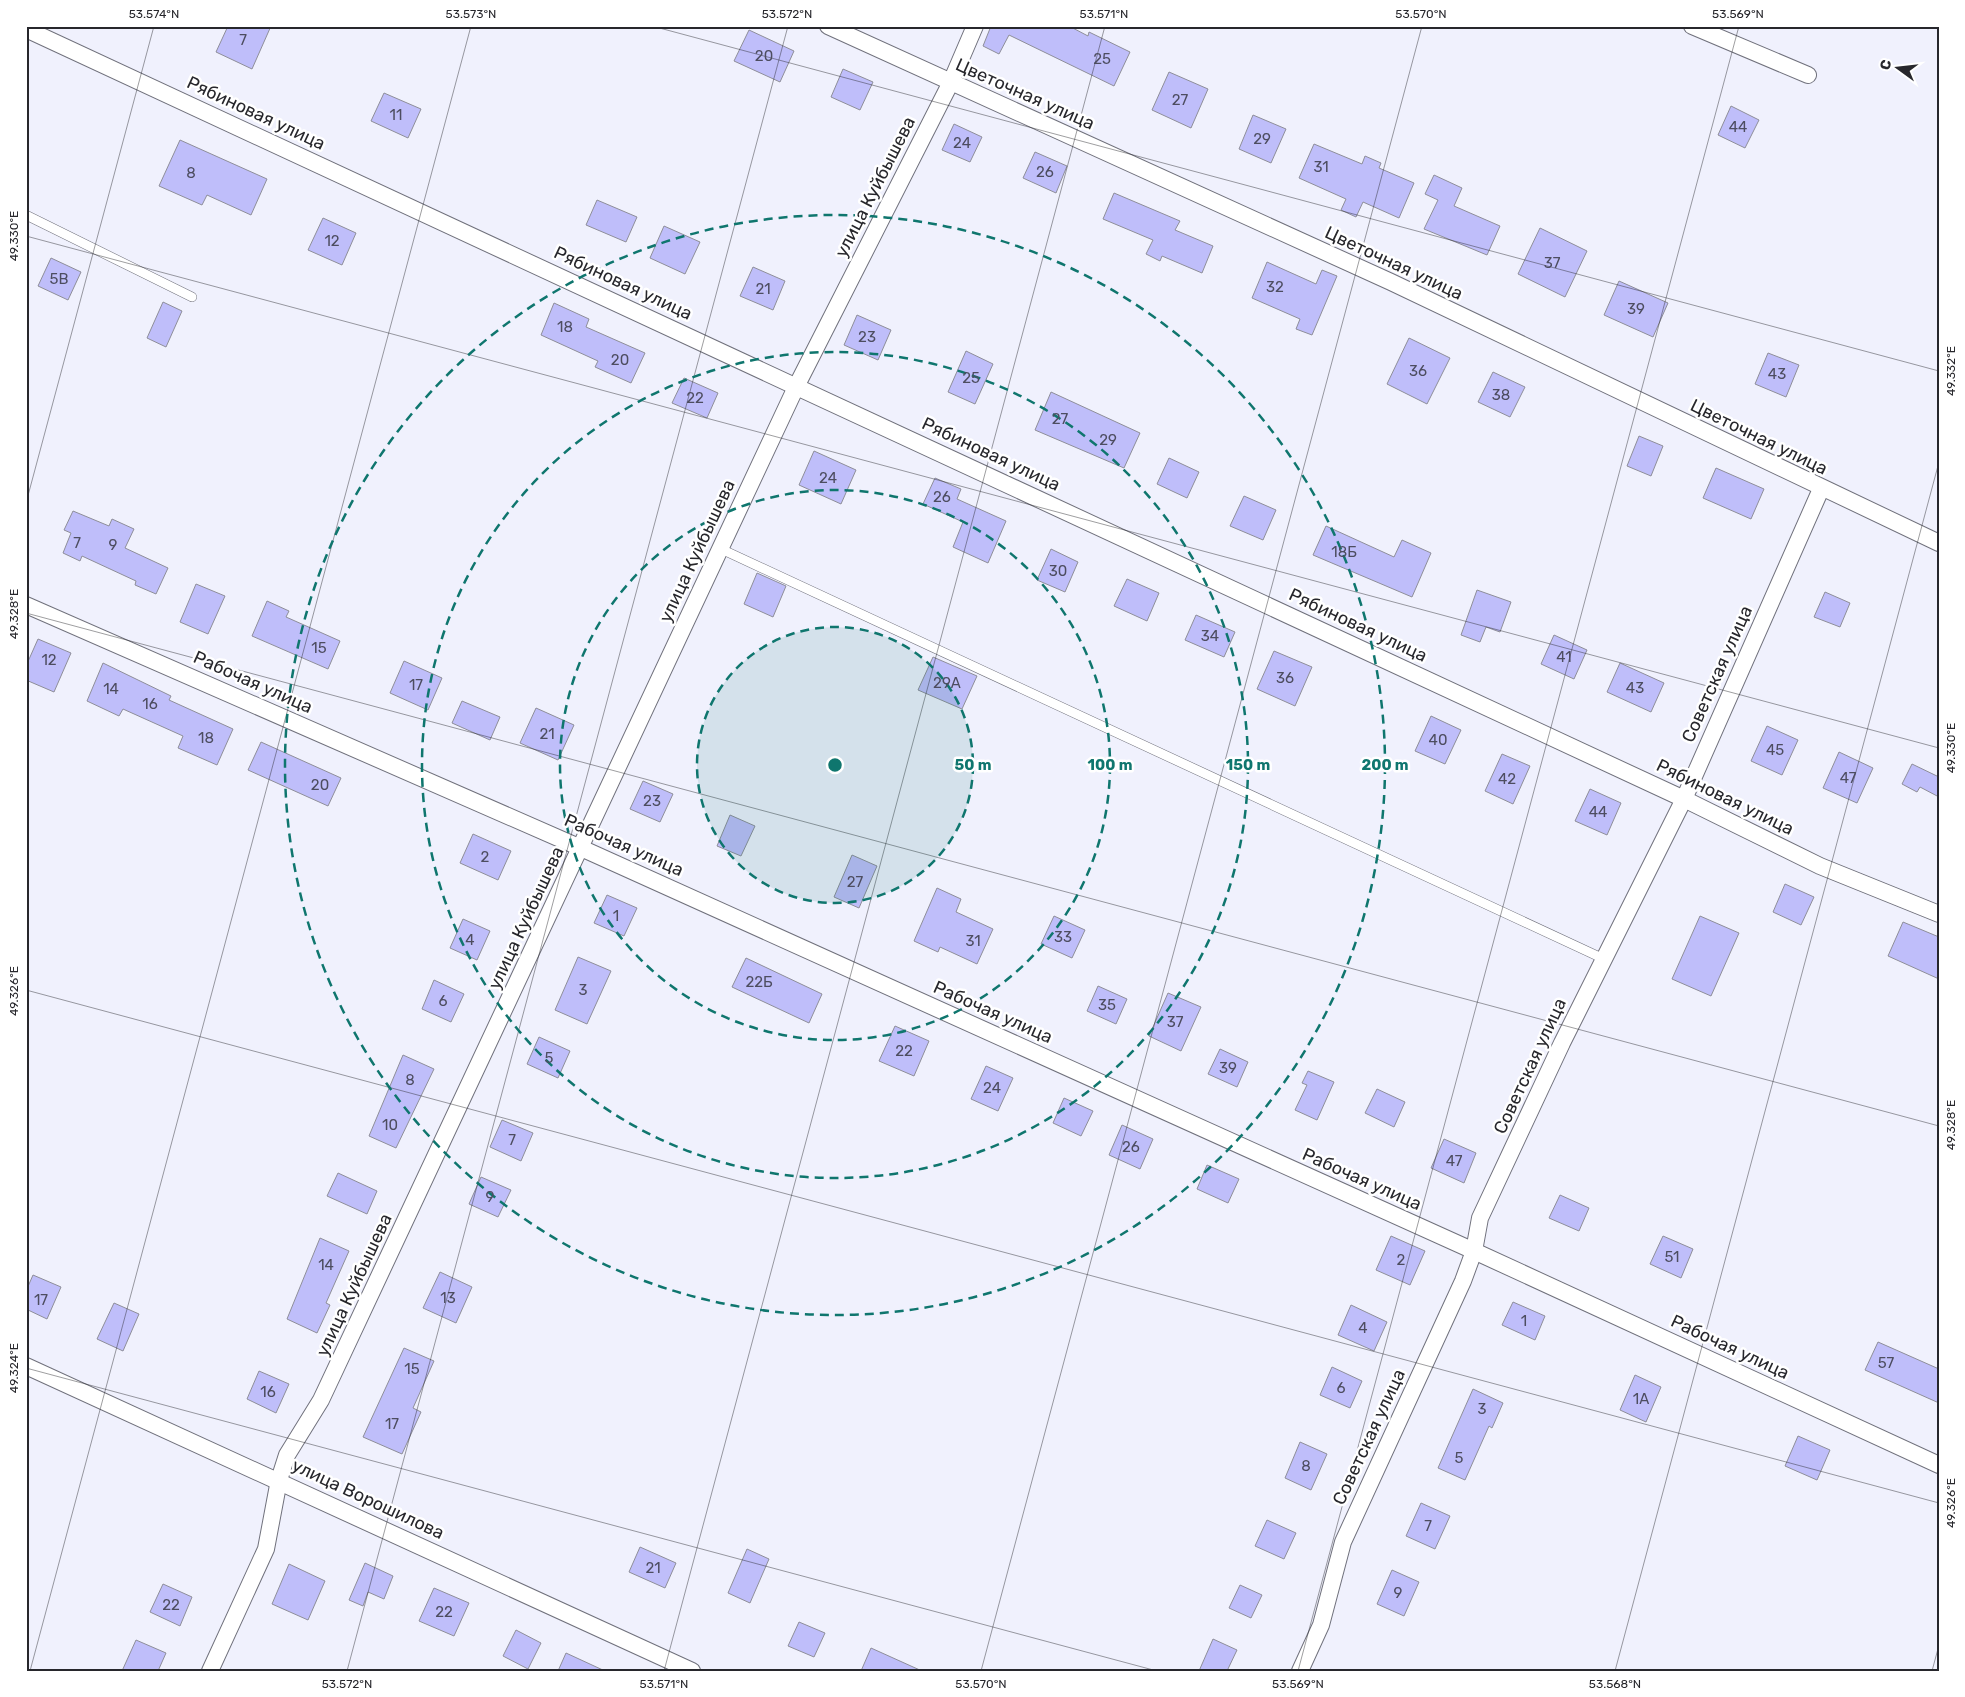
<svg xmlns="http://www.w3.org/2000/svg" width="1965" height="1697" viewBox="0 0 1965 1697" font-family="Rubik,sans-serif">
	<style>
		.building { fill: #bfbefa; stroke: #8e8e99 }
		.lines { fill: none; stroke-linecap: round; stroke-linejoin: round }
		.service-casing { stroke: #70717c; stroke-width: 10 }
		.minor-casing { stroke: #70717c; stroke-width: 18 }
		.service { stroke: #fff; stroke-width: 9 }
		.minor { stroke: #fff; stroke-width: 16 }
		.ticks { fill: none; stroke: #27272c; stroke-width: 1; stroke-opacity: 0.45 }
		.ring { fill: none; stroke: #0f766e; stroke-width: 2.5; stroke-dasharray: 9 6 }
		.labels { text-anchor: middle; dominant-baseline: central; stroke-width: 5; stroke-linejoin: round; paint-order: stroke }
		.number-label { font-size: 15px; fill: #4d4d60 }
		.street-label { font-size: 18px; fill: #27272c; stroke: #fff }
		.centre { fill: #0f766e; stroke: #fff; stroke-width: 2.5 }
		.ring-label { font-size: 15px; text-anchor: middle; font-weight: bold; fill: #0f766e; stroke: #fff; stroke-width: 5; stroke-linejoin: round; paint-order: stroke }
		.neatline { fill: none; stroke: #27272c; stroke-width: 2 }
		.ticks-label { font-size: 12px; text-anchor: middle; fill: #27272c }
	</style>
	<rect width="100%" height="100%" fill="#f0f1fd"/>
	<g class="building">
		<path d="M228,26H271L252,69L216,52Z"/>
		<path d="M991,26H1069L1088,36L1089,32L1130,52L1114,86L1009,35L999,54L983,46Z"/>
		<path d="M749,30L794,51L780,82L734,61Z"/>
		<path d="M843,69L873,82L860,110L831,97Z"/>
		<path d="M1169,72L1208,89L1191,128L1152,110Z"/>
		<path d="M384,93L421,109L408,138L371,121Z"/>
		<path d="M1731,106L1759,120L1745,148L1718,135Z"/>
		<path d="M1253,115L1286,129L1271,163L1239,149Z"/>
		<path d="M954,124L982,137L970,162L942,150Z"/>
		<path d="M180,140L267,179L251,215L207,195L202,205L159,186Z"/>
		<path d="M1314,144L1362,164L1365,156L1381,163L1379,168L1414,183L1399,218L1363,202L1356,217L1341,210L1346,199L1299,178Z"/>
		<path d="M1035,152L1067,166L1056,193L1023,178Z"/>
		<path d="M1434,175L1462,188L1454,206L1500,226L1487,255L1424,229L1438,200L1425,194Z"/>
		<path d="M1114,193L1180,221L1175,230L1213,246L1202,273L1162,256L1160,261L1146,254L1153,240L1103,219Z"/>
		<path d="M597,200L637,217L626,242L586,225Z"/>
		<path d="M323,218L356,233L342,265L308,250Z"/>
		<path d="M664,226L700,242L685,274L650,258Z"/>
		<path d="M1540,228L1587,251L1565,297L1518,274Z"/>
		<path d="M51,258L81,272L68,300L38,286Z"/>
		<path d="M1267,262L1316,284L1322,270L1337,276L1312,335L1296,329L1300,319L1252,298Z"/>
		<path d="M753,267L785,281L773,310L740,296Z"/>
		<path d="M1619,281L1668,303L1653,337L1604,315Z"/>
		<path d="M163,302L182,311L166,347L147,338Z"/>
		<path d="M554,303L589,319L586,327L645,353L631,383L595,367L598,361L541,335Z"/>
		<path d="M857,315L891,330L878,360L844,345Z"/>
		<path d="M1409,338L1450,358L1427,404L1387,384Z"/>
		<path d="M966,351L993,364L975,404L948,392Z"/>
		<path d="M1768,353L1799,365L1786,397L1755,384Z"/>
		<path d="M1493,372L1525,387L1510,417L1478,402Z"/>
		<path d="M684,378L718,393L707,418L672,403Z"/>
		<path d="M1051,392L1140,433L1124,468L1035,430Z"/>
		<path d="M1639,436L1663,446L1651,476L1627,466Z"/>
		<path d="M814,451L856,470L841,504L799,485Z"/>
		<path d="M1169,458L1199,472L1187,498L1157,484Z"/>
		<path d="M1716,468L1764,489L1751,519L1703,498Z"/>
		<path d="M935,478L961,489L957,499L1006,521L988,563L953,547L963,522L923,504Z"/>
		<path d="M1244,496L1276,510L1263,540L1230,526Z"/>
		<path d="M73,511L109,526L112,519L134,529L125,548L168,568L156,594L135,585L136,581L82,556L80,561L63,553L71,533L64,530Z"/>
		<path d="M1326,526L1394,557L1402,540L1431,553L1412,597L1313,555Z"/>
		<path d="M1051,549L1078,562L1065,592L1037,580Z"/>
		<path d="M757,573L786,586L773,617L744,604Z"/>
		<path d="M1127,579L1159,593L1147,621L1114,606Z"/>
		<path d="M196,584L225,596L208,634L180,622Z"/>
		<path d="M1477,590L1511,602L1500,632L1486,627L1480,642L1461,635Z"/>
		<path d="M1825,592L1850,603L1840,627L1814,617Z"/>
		<path d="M267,601L289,611L286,617L340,641L328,669L252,636Z"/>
		<path d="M1196,615L1235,632L1224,657L1185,640Z"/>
		<path d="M1554,635L1587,650L1574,679L1541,664Z"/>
		<path d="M38,639L71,653L54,692L26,680V666Z"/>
		<path d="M1274,651L1312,667L1295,706L1257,689Z"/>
		<path d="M933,657L977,676L962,709L918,690Z"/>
		<path d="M404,661L442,678L428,710L390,693Z"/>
		<path d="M103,663L171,696L169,700L233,729L217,765L178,748L183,736L123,709L119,716L87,701Z"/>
		<path d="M1620,663L1664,683L1651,712L1607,692Z"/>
		<path d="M462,701L500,717L490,740L452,723Z"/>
		<path d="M536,708L574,725L558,760L520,743Z"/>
		<path d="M1431,716L1461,730L1445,764L1415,751Z"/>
		<path d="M1767,726L1798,740L1782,775L1751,761Z"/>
		<path d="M261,742L341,778L328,806L248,770Z"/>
		<path d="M1839,752L1873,768L1857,803L1823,788Z"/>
		<path d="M1502,754L1530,766L1513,804L1485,791Z"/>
		<path d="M1912,764L1939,777V797L1920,787L1917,792L1902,784Z"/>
		<path d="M643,781L673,794L660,822L630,809Z"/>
		<path d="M1590,789L1621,803L1607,835L1575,821Z"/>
		<path d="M730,815L755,826L741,856L717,846Z"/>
		<path d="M473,834L511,851L498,880L460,863Z"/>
		<path d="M852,855L877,866L859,908L834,897Z"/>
		<path d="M1785,884L1814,897L1801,925L1773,912Z"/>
		<path d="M937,888L961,899L956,912L993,929L977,964L940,947L938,952L914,941Z"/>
		<path d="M607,895L637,908L624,936L594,923Z"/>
		<path d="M1054,916L1085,930L1072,958L1041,944Z"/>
		<path d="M1700,916L1739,933L1711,996L1672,979Z"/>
		<path d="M463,919L490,931L477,960L450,948Z"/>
		<path d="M1903,922L1939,937V979L1888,956Z"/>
		<path d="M578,957L611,971L587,1024L555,1010Z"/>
		<path d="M746,958L822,994L809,1023L732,987Z"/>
		<path d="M434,980L464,994L451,1022L422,1009Z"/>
		<path d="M1098,986L1127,999L1116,1024L1087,1011Z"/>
		<path d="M1168,993L1201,1007L1181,1051L1149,1036Z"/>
		<path d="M895,1026L929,1041L914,1076L879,1061Z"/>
		<path d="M539,1037L570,1051L558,1078L527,1064Z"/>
		<path d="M1220,1049L1248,1062L1237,1087L1208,1074Z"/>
		<path d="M403,1055L434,1069L396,1148L369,1136Z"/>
		<path d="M986,1066L1013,1078L998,1111L971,1099Z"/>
		<path d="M1308,1071L1334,1082L1317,1120L1295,1110L1307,1085L1302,1083Z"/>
		<path d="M1377,1089L1405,1102L1394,1127L1365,1113Z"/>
		<path d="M1064,1098L1093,1111L1081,1136L1053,1123Z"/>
		<path d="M502,1120L533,1133L521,1161L490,1147Z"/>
		<path d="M1122,1125L1153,1139L1140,1169L1109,1155Z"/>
		<path d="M1444,1139L1476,1153L1464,1183L1431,1168Z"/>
		<path d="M1207,1165L1239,1179L1228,1203L1197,1189Z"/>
		<path d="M338,1173L377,1191L367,1214L327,1196Z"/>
		<path d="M481,1177L511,1190L498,1217L469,1204Z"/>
		<path d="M1560,1195L1589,1208L1579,1231L1549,1218Z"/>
		<path d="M1391,1236L1425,1251L1410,1285L1376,1270Z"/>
		<path d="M1663,1236L1693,1249L1681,1278L1650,1264Z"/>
		<path d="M320,1238L349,1251L326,1303L330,1305L317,1333L287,1319Z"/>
		<path d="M440,1272L472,1287L456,1323L423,1308Z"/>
		<path d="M33,1275L61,1287L47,1319L26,1309V1291Z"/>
		<path d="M1513,1302L1545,1316L1535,1340L1502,1325Z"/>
		<path d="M114,1303L139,1314L123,1351L97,1339Z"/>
		<path d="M1351,1305L1387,1322L1374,1351L1338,1335Z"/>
		<path d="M1878,1342L1939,1369V1403L1865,1370Z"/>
		<path d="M404,1348L434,1361L413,1408L421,1412L402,1454L363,1437Z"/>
		<path d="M1332,1367L1362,1381L1350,1408L1320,1395Z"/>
		<path d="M259,1371L289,1384L276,1413L247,1399Z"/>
		<path d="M1635,1375L1661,1387L1646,1422L1620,1410Z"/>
		<path d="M1473,1389L1503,1403L1492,1428L1489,1426L1465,1480L1438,1468Z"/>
		<path d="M1798,1436L1830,1450L1817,1480L1785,1466Z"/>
		<path d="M1300,1442L1327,1454L1311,1490L1285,1478Z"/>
		<path d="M1421,1503L1450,1516L1435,1549L1406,1536Z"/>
		<path d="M1267,1520L1296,1533L1284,1559L1255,1546Z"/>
		<path d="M640,1547L676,1563L665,1588L629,1572Z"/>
		<path d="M747,1549L769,1559L750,1603L728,1593Z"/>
		<path d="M365,1563L393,1576L384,1599L368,1592L363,1606L349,1600Z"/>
		<path d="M289,1564L325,1581L308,1620L272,1604Z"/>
		<path d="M1392,1570L1419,1582L1404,1616L1377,1604Z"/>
		<path d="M163,1584L192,1597L180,1626L150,1612Z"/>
		<path d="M1240,1585L1262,1595L1251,1618L1229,1608Z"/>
		<path d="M434,1588L469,1603L454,1636L419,1621Z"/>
		<path d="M799,1622L825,1633L814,1657L788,1646Z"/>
		<path d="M516,1630L541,1643L528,1669L503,1656Z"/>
		<path d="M1213,1639L1237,1650L1227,1671H1199Z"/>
		<path d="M136,1640L166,1653L158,1671H122Z"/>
		<path d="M871,1648L922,1671H861Z"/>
		<path d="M566,1653L605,1671H558Z"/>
	</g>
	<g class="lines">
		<defs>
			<g id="service">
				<path d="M26,215L192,297"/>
				<path d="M721,549L1604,959"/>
			</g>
			<g id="minor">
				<path d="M828,26L1391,282L1939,543"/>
				<path d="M1692,26L1808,75"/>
				<path d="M26,29L1684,799L1820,866L1939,914"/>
				<path d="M26,605L581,848L1474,1251L1939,1465"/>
				<path d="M26,1366L692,1671"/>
				<path d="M210,1671L266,1549L279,1480L287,1455L321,1400L797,385L951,82L975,26"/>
				<path d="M1300,1671L1321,1625L1343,1542L1463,1281L1474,1251L1480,1218L1562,1043L1684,799L1821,489"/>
			</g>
		</defs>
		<use href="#service" class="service-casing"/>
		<use href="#minor" class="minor-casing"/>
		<use href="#service" class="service"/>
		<use href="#minor" class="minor"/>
	</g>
	<path class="ticks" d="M652,26L1939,371M26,236L1939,748M26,503L154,26M26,613L1939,1126M26,990L1939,1503M26,1368L1157,1671M30,1671L471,26M347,1671L788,26M664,1671L1105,26M981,1671L1422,26M1298,1671L1739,26M1615,1671L1939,462M1932,1671L1939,1645"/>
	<circle cx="835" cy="765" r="138" fill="#0f766e" fill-opacity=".12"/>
	<g class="ring">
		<circle cx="835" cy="765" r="138"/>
		<circle cx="835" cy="765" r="275"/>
		<circle cx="835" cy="765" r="413"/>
		<circle cx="835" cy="765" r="550"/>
	</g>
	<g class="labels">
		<g class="number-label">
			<text x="243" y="40">7</text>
			<text x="764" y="56">20</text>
			<text x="1102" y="59">25</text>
			<text x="1180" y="100">27</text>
			<text x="396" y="115">11</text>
			<text x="1738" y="127">44</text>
			<text x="1262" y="139">29</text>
			<text x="962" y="143">24</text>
			<text x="1321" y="167">31</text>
			<text x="1045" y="172">26</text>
			<text x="191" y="173">8</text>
			<text x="332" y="241">12</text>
			<text x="1552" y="263">37</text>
			<text x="59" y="279">5В</text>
			<text x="1275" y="287">32</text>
			<text x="763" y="289">21</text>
			<text x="1636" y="309">39</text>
			<text x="565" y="327">18</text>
			<text x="867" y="337">23</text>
			<text x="620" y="360">20</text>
			<text x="1418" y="371">36</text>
			<text x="1777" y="374">43</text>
			<text x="971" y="378">25</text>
			<text x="1501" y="395">38</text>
			<text x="695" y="398">22</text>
			<text x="1060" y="419">27</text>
			<text x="1108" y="440">29</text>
			<text x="828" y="478">24</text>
			<text x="942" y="497">26</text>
			<text x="77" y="543">7</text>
			<text x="113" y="545">9</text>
			<text x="1344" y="552">18Б</text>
			<text x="1058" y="571">30</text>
			<text x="1210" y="636">34</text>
			<text x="319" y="648">15</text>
			<text x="1564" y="657">41</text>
			<text x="49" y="660">12</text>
			<text x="1285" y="678">36</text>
			<text x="947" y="683">29А</text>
			<text x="416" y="685">17</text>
			<text x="1635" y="688">43</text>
			<text x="111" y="689">14</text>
			<text x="150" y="704">16</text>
			<text x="547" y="734">21</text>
			<text x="206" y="738">18</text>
			<text x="1438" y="740">40</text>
			<text x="1775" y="750">45</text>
			<text x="1848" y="778">47</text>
			<text x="1507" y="779">42</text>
			<text x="320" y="785">20</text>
			<text x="652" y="801">23</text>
			<text x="1598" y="812">44</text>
			<text x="485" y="857">2</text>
			<text x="855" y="882">27</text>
			<text x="616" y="916">1</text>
			<text x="1063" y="937">33</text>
			<text x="470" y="940">4</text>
			<text x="973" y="941">31</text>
			<text x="759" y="982">22Б</text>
			<text x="583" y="990">3</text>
			<text x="443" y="1001">6</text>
			<text x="1107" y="1005">35</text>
			<text x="1175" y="1022">37</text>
			<text x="904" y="1051">22</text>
			<text x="549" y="1058">5</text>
			<text x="1228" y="1068">39</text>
			<text x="410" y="1080">8</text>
			<text x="992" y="1088">24</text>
			<text x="390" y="1125">10</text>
			<text x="512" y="1140">7</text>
			<text x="1131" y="1147">26</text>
			<text x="1454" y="1161">47</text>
			<text x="490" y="1197">9</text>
			<text x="1672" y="1257">51</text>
			<text x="1401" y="1260">2</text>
			<text x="326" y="1265">14</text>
			<text x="448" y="1298">13</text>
			<text x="41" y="1300">17</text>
			<text x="1524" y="1321">1</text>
			<text x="1363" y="1328">4</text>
			<text x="1886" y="1363">57</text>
			<text x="412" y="1369">15</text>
			<text x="1341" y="1388">6</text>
			<text x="268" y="1392">16</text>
			<text x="1641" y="1399">1А</text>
			<text x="1482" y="1409">3</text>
			<text x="392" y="1424">17</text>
			<text x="1459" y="1458">5</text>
			<text x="1306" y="1466">8</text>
			<text x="1428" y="1526">7</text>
			<text x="653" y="1568">21</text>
			<text x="1398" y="1593">9</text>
			<text x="171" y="1605">22</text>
			<text x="444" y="1612">22</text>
		</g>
		<g class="street-label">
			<text transform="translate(1025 94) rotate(24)">Цветочная улица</text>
			<text transform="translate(256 113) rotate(25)">Рябиновая улица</text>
			<text transform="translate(875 187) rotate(-63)">улица Куйбышева</text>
			<text transform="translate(1394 263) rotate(25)">Цветочная улица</text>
			<text transform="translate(623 283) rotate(25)">Рябиновая улица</text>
			<text transform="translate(1759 437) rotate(26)">Цветочная улица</text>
			<text transform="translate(991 454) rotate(25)">Рябиновая улица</text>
			<text transform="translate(697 551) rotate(-65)">улица Куйбышева</text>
			<text transform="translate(1358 625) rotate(25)">Рябиновая улица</text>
			<text transform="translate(1717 674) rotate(-66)">Советская улица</text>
			<text transform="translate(253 682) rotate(24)">Рабочая улица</text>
			<text transform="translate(1725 797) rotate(26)">Рябиновая улица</text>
			<text transform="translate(624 845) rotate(24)">Рабочая улица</text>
			<text transform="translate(526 918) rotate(-65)">улица Куйбышева</text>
			<text transform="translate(993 1012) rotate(24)">Рабочая улица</text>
			<text transform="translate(1530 1066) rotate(-65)">Советская улица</text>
			<text transform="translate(1362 1179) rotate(24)">Рабочая улица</text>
			<text transform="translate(354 1285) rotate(-65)">улица Куйбышева</text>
			<text transform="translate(1730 1347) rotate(25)">Рабочая улица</text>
			<text transform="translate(1369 1437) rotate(-65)">Советская улица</text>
			<text transform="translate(368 1499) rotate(25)">улица Ворошилова</text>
		</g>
	</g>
	<circle cx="835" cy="765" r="8" class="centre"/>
	<g class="ring-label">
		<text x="973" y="770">50 m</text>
		<text x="1110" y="770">100 m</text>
		<text x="1248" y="770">150 m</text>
		<text x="1385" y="770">200 m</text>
	</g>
	<rect width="1965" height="1697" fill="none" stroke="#ffffff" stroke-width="55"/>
	<g transform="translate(1898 68) rotate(285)" stroke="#ffffff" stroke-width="4" paint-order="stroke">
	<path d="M0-4L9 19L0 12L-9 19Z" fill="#27272c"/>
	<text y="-8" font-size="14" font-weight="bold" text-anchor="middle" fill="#27272c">С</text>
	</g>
	<rect x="28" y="28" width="1910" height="1642" class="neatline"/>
	<g class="ticks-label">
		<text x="154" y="18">53.574°N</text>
		<text x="471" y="18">53.573°N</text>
		<text x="787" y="18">53.572°N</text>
		<text x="1104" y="18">53.571°N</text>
		<text x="1421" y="18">53.570°N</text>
		<text x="1738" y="18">53.569°N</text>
		<text transform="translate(14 236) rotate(-90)" y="4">49.330°E</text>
		<text transform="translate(1951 371) rotate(-90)" y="4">49.332°E</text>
		<text transform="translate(14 614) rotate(-90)" y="4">49.328°E</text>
		<text transform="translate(1951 748) rotate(-90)" y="4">49.330°E</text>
		<text transform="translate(14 991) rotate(-90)" y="4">49.326°E</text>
		<text transform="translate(1951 1125) rotate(-90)" y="4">49.328°E</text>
		<text transform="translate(14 1368) rotate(-90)" y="4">49.324°E</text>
		<text transform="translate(1951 1503) rotate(-90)" y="4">49.326°E</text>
		<text x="347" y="1688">53.572°N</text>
		<text x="664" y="1688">53.571°N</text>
		<text x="981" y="1688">53.570°N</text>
		<text x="1298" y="1688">53.569°N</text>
		<text x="1615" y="1688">53.568°N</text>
	</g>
</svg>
